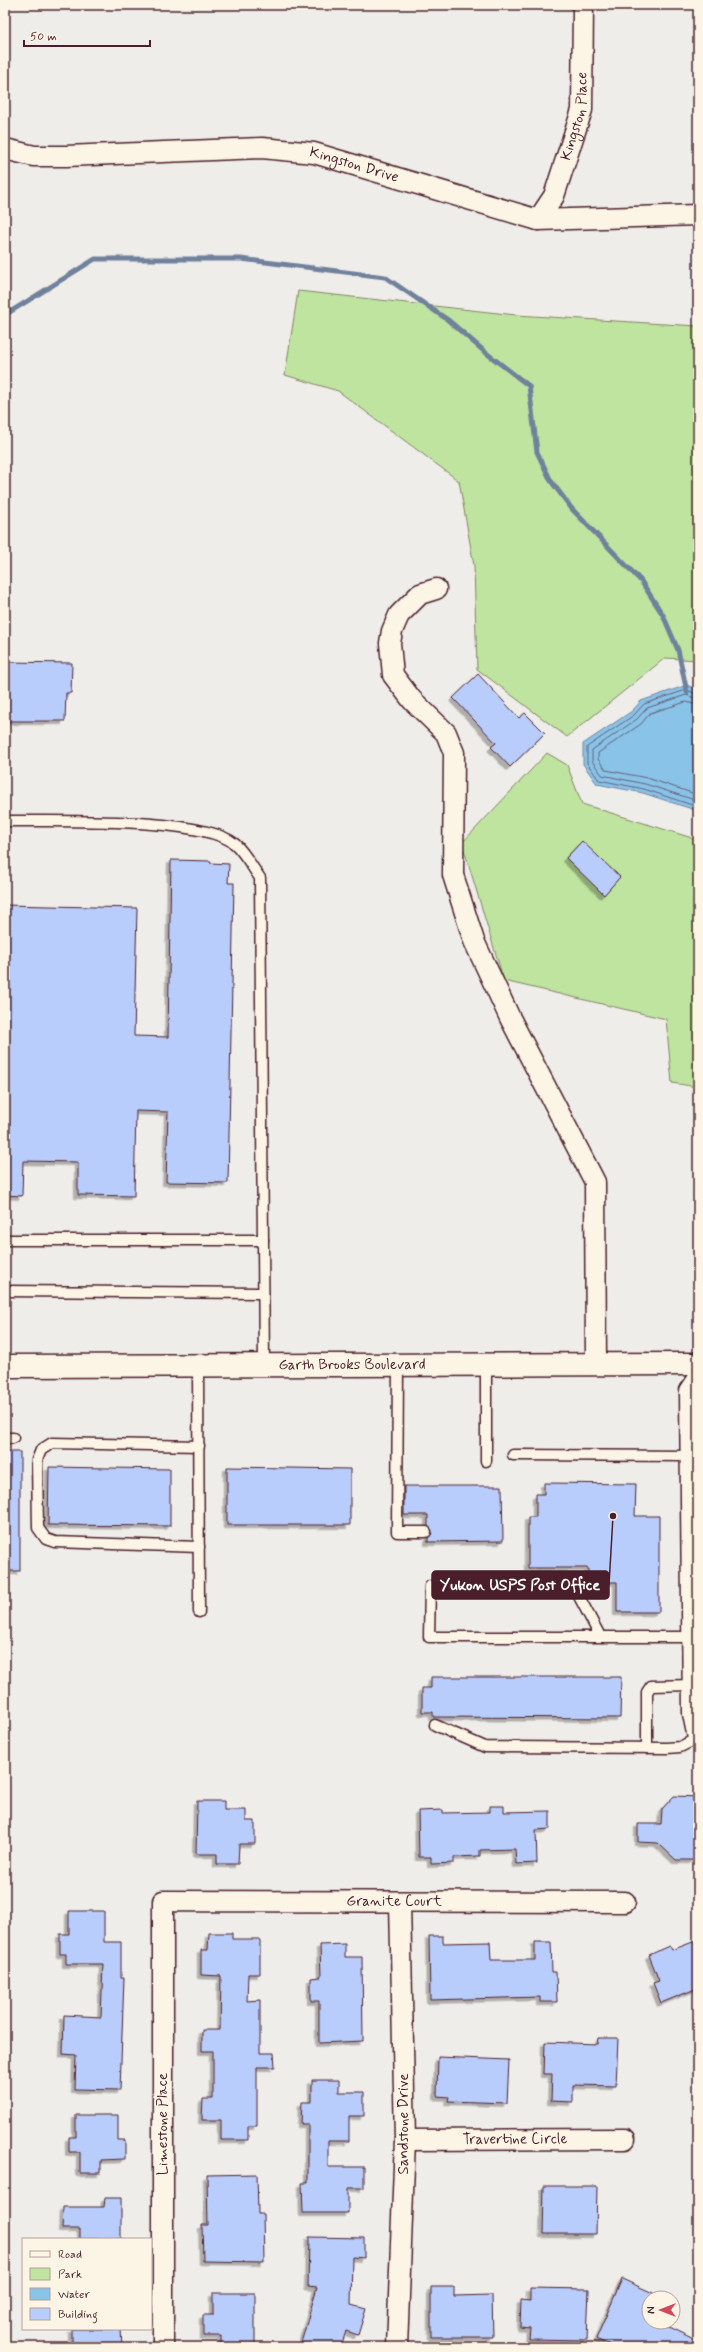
<svg xmlns="http://www.w3.org/2000/svg" width="703" height="2352" viewBox="0 0 703 2352" font-family="Mynerve,sans-serif">
	<style>
		.green { fill: #bee49f; stroke: #848265 }
		.water { fill: #89c3e8; stroke: #70819c }
		.lines { fill: none; stroke-linecap: round; stroke-linejoin: round }
		.shore { stroke: #636177; stroke-width: 1 }
		.stream { stroke: #70819c; stroke-width: 5 }
		.building { fill: #b9cdfc; stroke: #4a1f2b; filter: url(#shadow) }
		.lane-casing { stroke: #4a1f2b; stroke-width: 13 }
		.street-casing { stroke: #4a1f2b; stroke-width: 23 }
		.secondary-casing { stroke: #4a1f2b; stroke-width: 25 }
		.lane { stroke: #fcf5e5; stroke-width: 10 }
		.street { stroke: #fcf5e5; stroke-width: 20 }
		.secondary { stroke: #fcf5e5; stroke-width: 22 }
		.labels { text-anchor: middle; dominant-baseline: central; stroke-width: 3; stroke-linejoin: round; paint-order: stroke }
		.street-label { font-size: 15px; fill: #4a1f2b; stroke: #fcf5e5 }
		.leader { fill: none; stroke: #4a1f2b; stroke-width: 1.5 }
		.callout-dot { fill: #4a1f2b; stroke: #fcf5e5; stroke-width: 1.5 }
		.callout { fill: #4a1f2b; stroke: #4a1f2b; stroke-width: 1.5 }
		.callout-label { font-size: 16px; text-anchor: middle; font-weight: bold; fill: #fff }
	</style>
	<defs>
		<filter id="shadow"><feDropShadow dx="-3.5" dy="3.5" stdDeviation="0" flood-color="#0004"/></filter>
	</defs>
	<rect width="100%" height="100%" fill="#efedea"/>
	<filter id="ink" filterUnits="userSpaceOnUse"><feTurbulence type="fractalNoise" baseFrequency=".025" numOctaves="2"/><feDisplacementMap in="SourceGraphic" scale="8" xChannelSelector="R" yChannelSelector="G"/><feConvolveMatrix kernelMatrix="1 2 1 2 8 2 1 2 1" color-interpolation-filters="sRGB"/></filter>
	<g filter="url(#ink)">
		<g class="green">
			<path d="M298,291L516,315L698,326V660L665,658L567,737L477,669L474,566L459,481L338,391L285,375Z"/>
			<path d="M547,753L567,765L582,804L689,837L698,842V1087L672,1083L666,1019L504,981L462,843Z"/>
		</g>
		<path class="water" d="M687,685L698,690V811L643,793L597,784L583,764V744L632,711L641,701Z"/>
		<g class="lines">
			<g class="shore">
				<path d="M698,694L686,690L644,704L634,715L587,747V763L599,780L644,789L698,807"/>
				<path d="M698,699L686,695L647,708L637,719L592,750V761L602,775L645,784L698,801"/>
				<path d="M698,705L686,702L650,713L641,724L598,753V759L606,770L647,778L698,795"/>
			</g>
			<path class="stream" d="M5,315L95,259H241L385,277L448,320L485,352L529,386L537,452L551,481L572,509L641,581L663,615L678,650L687,692"/>
		</g>
		<g class="building">
			<path d="M5,662L72,663L71,693H66L65,721H5Z"/>
			<path d="M478,674L519,718L525,713L545,733L510,767L491,747L496,743L453,698Z"/>
			<path d="M582,841L620,877L604,895L566,858Z"/>
			<path d="M171,860L211,861L210,863L229,864L228,883H234L228,1183L166,1182L168,1112L136,1111L134,1196L78,1195V1162L23,1161L22,1196L5,1195V905L137,908L134,1036L168,1037Z"/>
			<rect x="5" y="1452" width="15" height="119"/>
			<path d="M49,1467L170,1469V1526L48,1525Z"/>
			<path d="M227,1467L350,1469V1525H227Z"/>
			<path d="M544,1483L636,1484L635,1516H659V1612H617V1582H588V1568H528V1517H536V1494H544Z"/>
			<path d="M404,1486H502L503,1541L428,1542V1538L432,1532L428,1526V1515H404Z"/>
			<path d="M431,1677H621L620,1718L433,1717V1712H422V1688H431Z"/>
			<path d="M674,1796L698,1797V1855L693,1860H676L658,1843L638,1842V1824H661L662,1809Z"/>
			<path d="M197,1801H224V1810H246V1821H255V1844H239L238,1864H217V1854H196Z"/>
			<path d="M490,1806H504V1812L550,1811V1829L536,1830L537,1863L516,1864L515,1849L480,1850V1856L454,1857V1863L431,1864V1857H419L418,1811L443,1810V1813L490,1812Z"/>
			<path d="M69,1911H104V1942H121V1978H124L120,2090L75,2089L76,2055L63,2054L64,2015L101,2017L103,1964H66V1954H60V1934H69Z"/>
			<path d="M209,1933H232V1939H260V1974H248L247,2001L260,2000V2053H274L275,2067H257V2126H248V2140H221V2120H202L203,2099H213V2051H202V2030H220L221,1976L201,1975V1950H208Z"/>
			<path d="M429,1936H443V1943L490,1942L491,1960H535V1942H551L552,1972H556L557,2002H540V1997L430,2000Z"/>
			<path d="M698,1940V1988L661,2003L653,1983L659,1981L649,1955L670,1946L672,1950Z"/>
			<path d="M345,1944V1957H362L363,2041L319,2043V2001H311V1978L321,1977L320,1945Z"/>
			<path d="M598,2038H618L616,2086L573,2085V2102L551,2101L552,2074H544L545,2042L597,2044Z"/>
			<path d="M438,2057L509,2060L507,2103L448,2101L449,2097L437,2096Z"/>
			<path d="M312,2080H339V2092H364V2116H349V2141H328V2167H364V2188H348V2213H303L302,2183H308V2124H301L302,2102H312Z"/>
			<path d="M76,2115H118V2140H125V2159L101,2160V2173H80V2152H69V2137H76Z"/>
			<path d="M257,2174L258,2214H263L264,2262L203,2261L202,2225H208L207,2175Z"/>
			<path d="M544,2186H597L596,2234H543Z"/>
			<path d="M105,2198H121V2239H80V2229H62L63,2207H104Z"/>
			<path d="M309,2237L364,2238V2258L352,2257L351,2305L366,2309L358,2335L346,2331L341,2347H316L301,2343L317,2287L308,2286Z"/>
			<path d="M622,2279L664,2298H649V2322H658L698,2341V2347H613L596,2339Z"/>
			<path d="M431,2287H454V2296L492,2295L493,2337H431Z"/>
			<path d="M530,2288L589,2289L587,2340L529,2339L530,2328L520,2327L521,2300L530,2301Z"/>
			<path d="M213,2293H255V2347H221V2336H203V2315H213Z"/>
			<path d="M72,2329H121L122,2347H72Z"/>
		</g>
		<g class="lines">
			<defs>
				<g id="lane">
					<path d="M5,821C51,822 203,816 235,844C245,853 252,867 260,878L264,1365"/>
					<path d="M5,1240H263"/>
					<path d="M5,1291L263,1293"/>
					<path d="M198,1365L199,1612"/>
					<path d="M398,1365L397,1532H426"/>
					<path d="M5,1438H13"/>
					<path d="M199,1446L52,1443L41,1450L37,1460L38,1528L46,1539L55,1542L199,1547"/>
					<path d="M513,1455L691,1456"/>
					<path d="M486,1461V1365"/>
					<path d="M600,1636L575,1589L430,1586L429,1637H692"/>
					<path d="M435,1725L485,1747L667,1748L680,1747L698,1738"/>
					<path d="M647,1748V1692L651,1686L692,1685"/>
				</g>
				<g id="street">
					<path id="s1" d="M5,149L34,156H66L262,148L314,153L538,220L698,215"/>
					<path id="s2" d="M538,220L554,196L582,110L583,5"/>
					<path d="M436,589L420,594L399,615L392,631L390,643L393,675L412,700L446,733L454,753L453,875L474,941L510,1018L595,1182L596,1364"/>
					<path d="M698,1379L690,1391L693,1714L698,1738"/>
					<path id="s3" d="M405,2140L625,2139"/>
					<path id="s4" d="M163,2347V1901L625,1902"/>
					<path d="M397,2347L405,2140L400,1902"/>
				</g>
				<g id="secondary">
					<path id="s5" d="M5,1366L698,1364"/>
				</g>
			</defs>
			<use href="#lane" class="lane-casing"/>
			<use href="#street" class="street-casing"/>
			<use href="#secondary" class="secondary-casing"/>
			<use href="#lane" class="lane"/>
			<use href="#street" class="street"/>
			<use href="#secondary" class="secondary"/>
		</g>
	</g>
	<g class="labels">
		<g class="street-label">
			<text stroke="none"><textPath href="#s2" startOffset="112">Kingston Place</textPath></text>
			<text stroke="none"><textPath href="#s1" startOffset="352">Kingston Drive</textPath></text>
			<text stroke="none"><textPath href="#s5" startOffset="347">Garth Brooks Boulevard</textPath></text>
			<text stroke="none"><textPath href="#s4" startOffset="677">Granite Court</textPath></text>
			<text transform="translate(163 2124) rotate(-90)">Limestone Place</text>
			<text transform="translate(404 2124) rotate(-90)">Sandstone Drive</text>
			<text stroke="none"><textPath href="#s3" startOffset="110">Travertine Circle</textPath></text>
		</g>
	</g>
	<path class="leader" d="M613 1516L609 1585"/>
	<circle class="callout-dot" cx="613" cy="1516" r="4"/>
	<rect class="callout" x="432" y="1571" width="177" height="28" rx="4"/>
	<g class="callout-label">
		<text x="520" y="1590">Yukon USPS Post Office</text>
	</g>
	<rect width="703" height="2352" fill="none" stroke="#fcf5e5" stroke-width="20"/>
	<rect x="10" y="10" width="683" height="2332" fill="none" stroke="#4a1f2b" stroke-width="1.5" filter="url(#ink)"/>
	<rect x="22" y="2238" width="130" height="92" fill="#fcf5e5" stroke="#b59f9b"/>
	<rect x="30" y="2251" width="20" height="6" fill="#fcf5e5" stroke="#b59f9b"/>
	<text x="58" y="2258" font-size="12" fill="#4a1f2b">Road</text>
	<rect x="30" y="2268" width="20" height="12" fill="#bee49f" stroke="#b59f9b"/>
	<text x="58" y="2278" font-size="12" fill="#4a1f2b">Park</text>
	<rect x="30" y="2288" width="20" height="12" fill="#89c3e8" stroke="#b59f9b"/>
	<text x="58" y="2298" font-size="12" fill="#4a1f2b">Water</text>
	<rect x="30" y="2308" width="20" height="12" fill="#b9cdfc" stroke="#b59f9b"/>
	<text x="58" y="2318" font-size="12" fill="#4a1f2b">Building</text>
	<g transform="translate(661 2310) rotate(270)"><circle r="19" fill="#fcf5e5" stroke="#b59f9b"/>
	<path d="M0-3L7 15L0 10L-7 15Z" fill="#d1495b"/>
	<text y="-6" font-size="11" font-weight="bold" text-anchor="middle" fill="#4a1f2b">N</text>
	</g>
	<path d="M24 40v6h126v-6" fill="none" stroke="#4a1f2b" stroke-width="2"/>
	<text x="30" y="40" font-size="12" fill="#4a1f2b" stroke="#fcf5e5" stroke-width="3" paint-order="stroke">50 m</text>
</svg>
